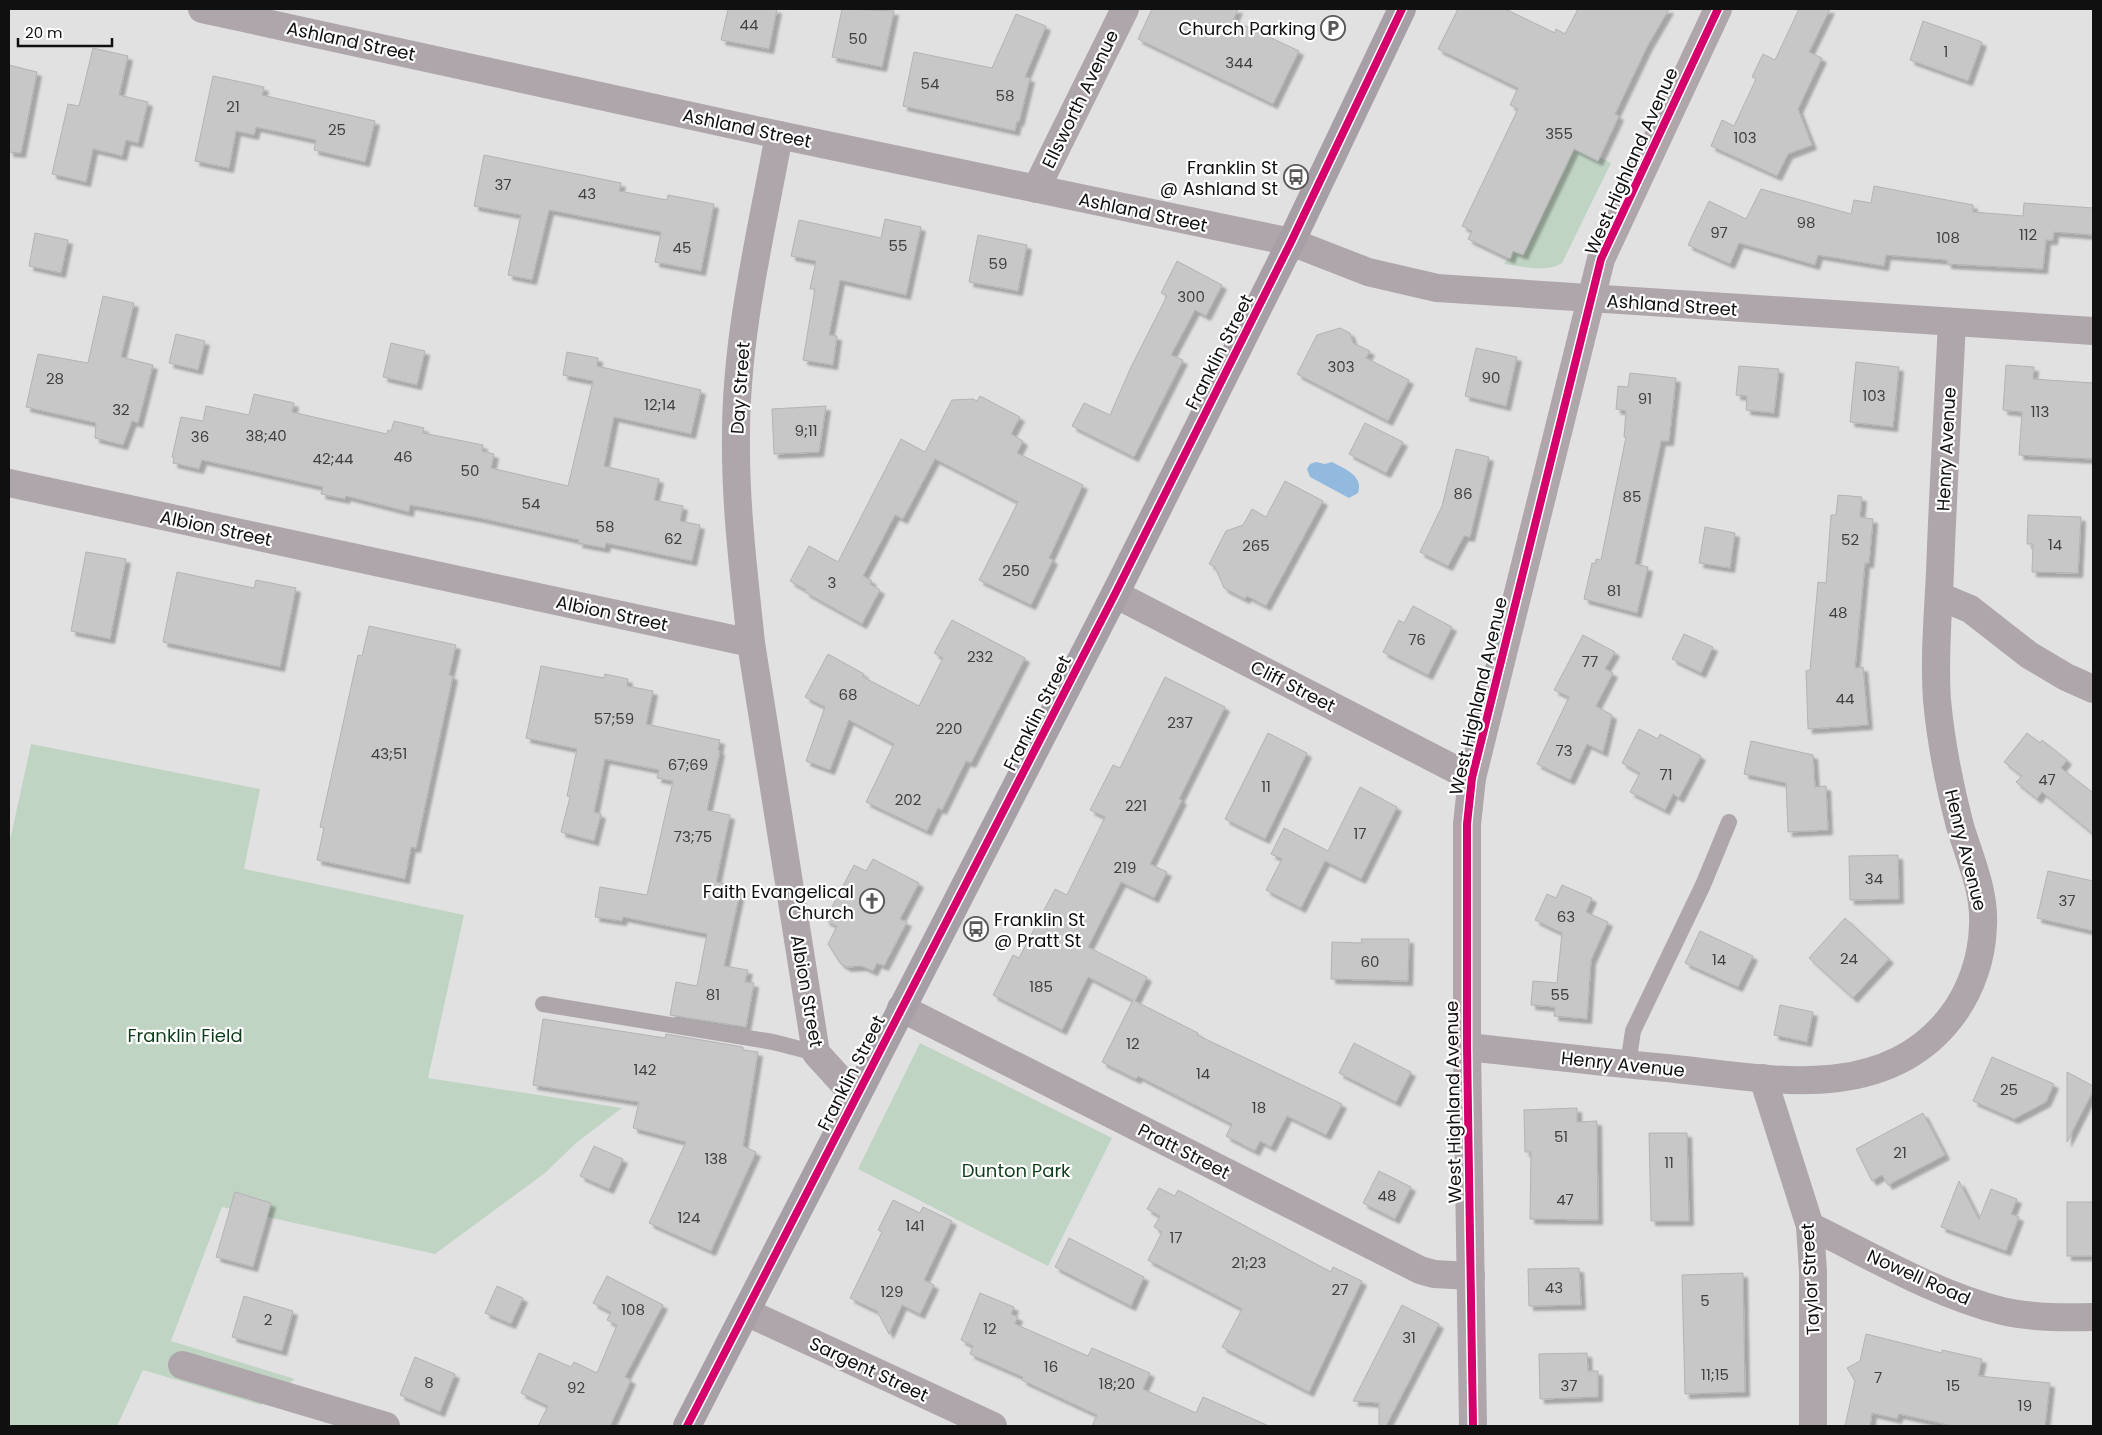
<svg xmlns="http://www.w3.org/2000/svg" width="2102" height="1435" viewBox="0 0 2102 1435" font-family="Poppins,sans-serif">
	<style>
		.green { fill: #c0d4c3 }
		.water { fill: #92b9de }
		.building { fill: #c7c7c8; stroke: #b3b3b3; filter: url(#shadow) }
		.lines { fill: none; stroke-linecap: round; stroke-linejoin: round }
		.lane { stroke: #afa6ac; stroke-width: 16 }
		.street { stroke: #afa6ac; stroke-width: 28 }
		.primary { stroke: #a79fa6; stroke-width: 28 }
		.cycleway-casing { stroke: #fff; stroke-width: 11 }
		.cycleway { stroke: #d6006c; stroke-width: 8 }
		.labels { text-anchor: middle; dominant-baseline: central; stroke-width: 4.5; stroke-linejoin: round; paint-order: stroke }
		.number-label { font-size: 15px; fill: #414142 }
		.poi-label { font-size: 18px; fill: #101011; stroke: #fff; text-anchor: end }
		.street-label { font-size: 18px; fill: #101011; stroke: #fff }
		.park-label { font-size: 18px; fill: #0e3c1a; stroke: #fff }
	</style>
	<defs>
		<filter id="shadow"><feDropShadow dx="4.5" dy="4.5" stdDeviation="1" flood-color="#0004"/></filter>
	</defs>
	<rect width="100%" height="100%" fill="#e1e1e2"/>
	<g class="green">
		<path d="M1574,149L1597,161L1599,157L1611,163L1562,263C1547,273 1521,266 1504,264L1513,251L1523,255Z"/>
		<path d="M31,744L260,789L244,869L464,915L428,1078L622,1108L576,1143L545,1173L435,1254L222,1207L171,1341L295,1379L261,1405L143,1370L117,1426H9V845Z"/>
		<path d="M920,1043L1112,1138L1048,1266L858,1169Z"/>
	</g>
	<path class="water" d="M1316,462L1325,464L1332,462C1345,469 1364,476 1358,493L1349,498L1310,477L1307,469L1310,464Z"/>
	<g class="building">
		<path d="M728,9H777L769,49L721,40Z"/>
		<path d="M842,9L894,11L882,67L832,57Z"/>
		<path d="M1152,9H1238L1233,20L1299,51L1273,104L1138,39Z"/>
		<path d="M1458,9H1505L1555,33L1556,29L1565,34L1578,9H1669L1648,45L1615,114L1619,116L1598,161L1574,149L1523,255L1513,251L1510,259L1468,239L1472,231L1462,226L1518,109L1510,105L1518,88L1438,49Z"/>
		<path d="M1799,9H1830L1809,52L1822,58L1798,109L1812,145L1788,154L1777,176L1711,146L1722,120L1734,126L1756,79L1752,77L1763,54L1775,60Z"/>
		<path d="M1016,14L1046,26L1025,77L1030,78L1019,122L1017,121L1015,131L903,106L914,52L992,68Z"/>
		<path d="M1923,21L1982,42L1968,81L1910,60Z"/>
		<path d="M93,48L128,56L119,95L148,102L138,143L126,140L122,156L93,149L86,182L52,174L68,104L79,106Z"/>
		<path d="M9,65L37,72L21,153L9,152Z"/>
		<path d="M213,76L264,87L262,95L375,121L365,162L314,150L316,140L256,127L254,135L236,131L229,168L195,161Z"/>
		<path d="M484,155L621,183L619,191L667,200L668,195L714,204L701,271L655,262L661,232L549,210L532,280L508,275L521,215L474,206Z"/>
		<path d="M1874,186L1973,205V212L2023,216L2024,203L2093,208V235L2054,232L2053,240H2046L2043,269L1947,264V260L1886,255L1884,266L1818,255L1815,265L1739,243L1730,264L1688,245L1709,201L1746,219L1761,189L1851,214L1854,200L1871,203Z"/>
		<path d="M885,219L921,227L906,295L840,280L829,335L837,336L833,365L803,360L815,289H810L816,261L791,256L799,220L881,238Z"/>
		<path d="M35,233L68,240L61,273L29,266Z"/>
		<path d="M978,235L1027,245L1018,291L969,282Z"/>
		<path d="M1177,261L1222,285L1206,316L1195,310L1171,355L1183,360L1134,457L1072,426L1084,403L1110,415L1131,367L1167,296L1161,293Z"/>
		<path d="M103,296L134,303L121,357L153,365L138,423L132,421L123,445L95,438L96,423L26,407L38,354L88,363Z"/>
		<path d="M1340,328L1350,333L1353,343L1370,351L1366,358L1409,380L1388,421L1297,374L1317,335Z"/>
		<path d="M176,334L205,341L198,370L169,363Z"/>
		<path d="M391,343L425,351L417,385L383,377Z"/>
		<path d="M1476,348L1517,357L1506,406L1465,396Z"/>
		<path d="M567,352L598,358L597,366L701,390L691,434L614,417L604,466L659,479L654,500L683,506L680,521L700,525L692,561L606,543L605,548L578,543L579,540L480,518L410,505L409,512L346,496L345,499L321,494L323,487L202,460L199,469L173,463L174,458L172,457L181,417L203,421L206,406L249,415L254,394L294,403L292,412L387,434L388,430L391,431L394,421L424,428L423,433L483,445L482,451L494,454L491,468L568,486L593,381L563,375Z"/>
		<path d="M1856,362L1899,367L1893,427L1850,422Z"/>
		<path d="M2006,365L2034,367L2033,379L2093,383V459L2019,455L2022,412L2003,410Z"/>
		<path d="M1739,366L1779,369L1774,413L1746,410L1747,396L1736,395Z"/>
		<path d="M1630,373L1676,378L1669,441H1661L1635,564L1648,567L1637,613L1584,599L1592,563L1595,564L1596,559L1601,560L1626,437H1624L1626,411L1616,409L1618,386L1628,387Z"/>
		<path d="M980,396L1020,417L1011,434L1023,441L1017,453L1083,485L1049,558L1053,560L1031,605L979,580L1018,502L935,459L903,519L895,515L863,576L872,581L870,584L880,590L862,624L805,592L806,590L790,581L809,546L838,562L901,439L925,452L952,400L973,399L977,401Z"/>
		<path d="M826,406L819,452L774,454L772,409Z"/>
		<path d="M1365,423L1403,442L1386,473L1349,454Z"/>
		<path d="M1456,449L1489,457L1470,537L1464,536L1448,566L1420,552L1442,506Z"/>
		<path d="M1285,481L1323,501L1266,606L1247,596L1245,599L1224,588L1215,567L1209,564L1226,531L1243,525L1252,509L1266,517Z"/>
		<path d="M1838,495L1862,497L1860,517L1873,519L1869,563H1865L1855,668L1863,667L1868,725L1808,729L1806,671L1810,670L1818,582L1826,583L1831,515H1836Z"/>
		<path d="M2028,515L2081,517L2078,573L2032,572L2033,544H2027Z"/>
		<path d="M1705,527L1735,533L1730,568L1699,563Z"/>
		<path d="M86,552L126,559L110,639L71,631Z"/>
		<path d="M177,572L254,588L256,580L296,588L280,667L163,642Z"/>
		<path d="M1413,606L1452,627L1428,675L1383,652L1399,620L1404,623Z"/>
		<path d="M952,620L1025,658L971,763L966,761L942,810L938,808L927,831L866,802L894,744L849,720L830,770L806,761L825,707L805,697L828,654L864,674L863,677L919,706L943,658L934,653Z"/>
		<path d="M369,626L456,645L449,675L453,676L416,848L411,847L405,879L317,860L324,828L320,827L339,742L358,655L362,656Z"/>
		<path d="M1684,634L1713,647L1701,673L1672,659Z"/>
		<path d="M1583,635L1615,652L1605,669L1613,673L1596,706L1612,715L1603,752L1587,744L1570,780L1537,764L1569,697L1554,690Z"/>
		<path d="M541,666L604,678L605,674L628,679L627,686L653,691L646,724L720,740L718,750L720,751L707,810L730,815L716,882L741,887L724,966L748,970L745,982L754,983L746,1027L670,1015L676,982L697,986L707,934L623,917L622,921L595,917L600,887L647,895L673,781L657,778L659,770L605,759L594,812L601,814L594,841L561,832L570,797L567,796L577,749L526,738Z"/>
		<path d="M1165,677L1225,707L1179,799L1182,800L1150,864L1167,872L1154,898L1121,882L1088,947L1147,977L1135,1001L1198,1033L1197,1035L1342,1104L1326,1135L1287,1116L1271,1147L1260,1141L1255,1151L1226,1136L1232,1124L1138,1076L1136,1079L1102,1062L1133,1000L1088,977L1062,1030L993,995L1013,955L1019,958L1055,889L1067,895L1105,817L1090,810L1113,765L1120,768Z"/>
		<path d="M1639,729L1658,739L1660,734L1701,756L1679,798L1673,794L1665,810L1630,792L1640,773L1622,763Z"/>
		<path d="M1268,733L1307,753L1265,839L1225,819Z"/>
		<path d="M2027,733L2040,743L2042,740L2067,760L2061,768L2093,793V834L2042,792L2037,799L2016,782L2022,776L2004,762Z"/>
		<path d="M1751,741L1813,755L1815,787L1826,786L1828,830L1788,832L1786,783L1744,774Z"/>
		<path d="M1360,787L1397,807L1361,879L1325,861L1301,908L1266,890L1282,859L1271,854L1284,828L1328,851Z"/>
		<path d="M1898,855L1899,899L1850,900L1849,856Z"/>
		<path d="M873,859L919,883L900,919L907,922L884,966L877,963L873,971L862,966L847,967L840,963L828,944L837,926L825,920L854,865L866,871Z"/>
		<path d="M2048,871L2093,881V931L2037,918Z"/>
		<path d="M1562,885L1592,898L1586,912L1608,922L1591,960L1587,1019L1554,1016L1555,1007L1531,1005L1533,981L1557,983L1562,933L1535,920L1547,894L1556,898Z"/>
		<path d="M1845,918L1889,959L1853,998L1809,958Z"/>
		<path d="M1700,931L1753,956L1738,987L1685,963Z"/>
		<path d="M1361,939H1409L1408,981L1331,979L1332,942L1362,943Z"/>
		<path d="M1780,1005L1813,1012L1807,1042L1774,1035Z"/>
		<path d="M543,1019L665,1038L666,1034L743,1047V1050L758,1052L743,1146L756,1152L711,1251L649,1223L686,1142L633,1128L639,1102L533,1085Z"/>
		<path d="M1354,1043L1411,1072L1396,1102L1339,1073Z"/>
		<path d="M1992,1057L2054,1084L2046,1102L2014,1119L1973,1101Z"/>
		<path d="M2067,1072L2093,1086V1091L2067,1142Z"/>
		<path d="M1577,1108V1122L1597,1121L1598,1220L1530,1219L1531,1152H1525L1524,1110Z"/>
		<path d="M1923,1113L1945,1155L1888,1185L1882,1175L1872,1181L1856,1149Z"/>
		<path d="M1649,1133H1687L1689,1221H1651Z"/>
		<path d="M594,1146L623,1159L609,1189L580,1176Z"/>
		<path d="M1379,1171L1411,1187L1395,1219L1363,1203Z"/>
		<path d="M1959,1181L1979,1220L1991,1189L2017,1199L2011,1214L2019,1217L2006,1251L1941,1227Z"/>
		<path d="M1159,1188L1175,1196L1178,1190L1331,1272L1333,1267L1362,1281L1309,1392L1222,1347L1242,1309L1148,1260L1162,1232L1154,1227L1160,1216L1147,1209Z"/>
		<path d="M235,1192L271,1203L253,1267L216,1257Z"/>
		<path d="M893,1200L920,1213L923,1207L952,1221L924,1280L934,1285L920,1314L902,1305L889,1334L877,1311L850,1298L882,1232L878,1230Z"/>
		<rect x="2067" y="1202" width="26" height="54"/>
		<path d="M1069,1238L1144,1277L1131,1306L1055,1267Z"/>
		<path d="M1579,1268L1581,1305L1529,1306L1528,1269Z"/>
		<path d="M1743,1273L1745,1392L1685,1394L1682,1275Z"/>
		<path d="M607,1276L663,1305L625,1377L631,1380L610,1426H538L548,1406L521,1393L539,1353L571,1367L574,1362L597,1373L617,1325L607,1320L611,1312L593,1303Z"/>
		<path d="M497,1286L523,1298L511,1324L485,1313Z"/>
		<path d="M980,1293L1014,1307L1011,1314L1018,1317L1015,1324L1088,1356L1092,1348L1150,1373L1143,1389L1196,1413L1203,1397L1269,1426H1092L1097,1415L1022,1380L1023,1377L970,1354L973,1346L961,1340Z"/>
		<path d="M244,1296L293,1311L282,1351L232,1337Z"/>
		<path d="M1402,1305L1439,1324L1386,1426H1379V1403L1353,1401Z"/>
		<path d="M1866,1334L1942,1353V1350L1982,1359L1978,1376L2050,1383L2045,1426H1953L1899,1414L1897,1419L1872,1413L1870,1426H1845L1855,1381L1847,1368L1860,1361Z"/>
		<path d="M1587,1353L1588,1371H1598V1397L1540,1399L1539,1354Z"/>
		<path d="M415,1357L455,1374L440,1412L400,1395Z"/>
	</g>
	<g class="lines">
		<g class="lane">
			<path d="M543,1004L773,1042L816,1053"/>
			<path d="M1628,1064L1633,1031L1703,885L1729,822"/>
		</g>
		<g class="street">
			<path d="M202,9L779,135L1291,242L1368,272L1437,288L2093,331"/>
			<path d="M1036,189L1125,9"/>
			<path d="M9,483L751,643L816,1053L856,1097"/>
			<path d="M1115,594L1472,778"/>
			<path d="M1939,596L1970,609L2029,655L2066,677L2093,689"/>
			<path d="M751,643C744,574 735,505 736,435C736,334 761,234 779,135"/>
			<path d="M901,1008L1420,1270L1434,1274L1471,1276"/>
			<path d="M1467,1047C1534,1054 1600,1062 1667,1068C1764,1078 1883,1106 1951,1017C1971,991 1982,958 1983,926C1985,891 1970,859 1960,826C1949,784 1941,743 1937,700C1934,658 1938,614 1940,572C1943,489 1948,405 1952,322"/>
			<path d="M1763,1078L1810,1226L1813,1272V1426"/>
			<path d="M1810,1226C1872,1256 1934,1294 2002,1311C2032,1318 2063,1318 2093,1317"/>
			<path d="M746,1312L993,1426"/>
			<path d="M182,1365L386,1426"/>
			<path d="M1473,1426L1467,1047V824L1472,778L1601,259L1718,9"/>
		</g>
		<path class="primary" d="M687,1426L1115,594L1291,242L1402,9"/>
		<defs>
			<g id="cycleway">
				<path d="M687,1426L1115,594L1291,242L1402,9"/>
				<path d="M1473,1426L1467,1047V824L1472,778L1601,259L1718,9"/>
			</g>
		</defs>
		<use href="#cycleway" class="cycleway-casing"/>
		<use href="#cycleway" class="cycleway"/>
	</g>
	<defs>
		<symbol id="parking-ring" viewBox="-11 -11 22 22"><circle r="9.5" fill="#fff" stroke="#59595a" stroke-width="1.5"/><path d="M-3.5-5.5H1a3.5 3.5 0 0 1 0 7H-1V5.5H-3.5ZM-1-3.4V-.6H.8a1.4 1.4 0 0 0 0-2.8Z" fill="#59595a"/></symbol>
		<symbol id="bus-ring" viewBox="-11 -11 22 22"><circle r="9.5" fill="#fff" stroke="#59595a" stroke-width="1.5"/><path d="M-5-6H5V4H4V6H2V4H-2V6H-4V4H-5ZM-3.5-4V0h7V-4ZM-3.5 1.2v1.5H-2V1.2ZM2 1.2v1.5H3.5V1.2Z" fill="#59595a"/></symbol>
		<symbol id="church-ring" viewBox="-11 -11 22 22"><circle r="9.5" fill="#fff" stroke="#59595a" stroke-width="1.5"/><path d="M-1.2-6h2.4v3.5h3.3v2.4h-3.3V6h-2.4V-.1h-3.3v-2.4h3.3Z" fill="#59595a"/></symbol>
	</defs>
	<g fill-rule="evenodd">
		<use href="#parking-ring" x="1319" y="14" width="28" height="28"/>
		<use href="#bus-ring" x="1282" y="163" width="28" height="28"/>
		<use href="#church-ring" x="858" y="887" width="28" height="28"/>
		<use href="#bus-ring" x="962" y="915" width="28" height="28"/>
	</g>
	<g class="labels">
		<g class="number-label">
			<text x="749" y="24">44</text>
			<text x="858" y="38">50</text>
			<text x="1946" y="51">1</text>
			<text x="1239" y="62">344</text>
			<text x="930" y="83">54</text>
			<text x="1005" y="95">58</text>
			<text x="233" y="106">21</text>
			<text x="337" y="129">25</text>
			<text x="1559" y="133">355</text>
			<text x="1745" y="137">103</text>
			<text x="503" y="184">37</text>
			<text x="587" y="193">43</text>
			<text x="1806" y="222">98</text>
			<text x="1719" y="232">97</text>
			<text x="2028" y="234">112</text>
			<text x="1948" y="237">108</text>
			<text x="898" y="245">55</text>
			<text x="682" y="247">45</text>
			<text x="998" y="263">59</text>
			<text x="1191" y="296">300</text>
			<text x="1341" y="366">303</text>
			<text x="1491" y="377">90</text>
			<text x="55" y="378">28</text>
			<text x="1874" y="395">103</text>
			<text x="1645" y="398">91</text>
			<text x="660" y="404">12;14</text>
			<text x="121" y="409">32</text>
			<text x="2040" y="411">113</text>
			<text x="806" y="430">9;11</text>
			<text x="266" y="435">38;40</text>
			<text x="200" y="436">36</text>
			<text x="403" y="456">46</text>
			<text x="333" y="458">42;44</text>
			<text x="470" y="470">50</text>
			<text x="1463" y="493">86</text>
			<text x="1632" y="496">85</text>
			<text x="531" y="503">54</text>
			<text x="605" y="526">58</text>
			<text x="673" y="538">62</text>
			<text x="1850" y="539">52</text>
			<text x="2055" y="544">14</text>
			<text x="1256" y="545">265</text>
			<text x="1016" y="570">250</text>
			<text x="832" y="582">3</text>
			<text x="1614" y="590">81</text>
			<text x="1838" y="612">48</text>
			<text x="1417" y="639">76</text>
			<text x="980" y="656">232</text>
			<text x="1590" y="661">77</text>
			<text x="848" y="694">68</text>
			<text x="1845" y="698">44</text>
			<text x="614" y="718">57;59</text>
			<text x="1180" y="722">237</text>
			<text x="949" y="728">220</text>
			<text x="1564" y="750">73</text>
			<text x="389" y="753">43;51</text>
			<text x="688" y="764">67;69</text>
			<text x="1666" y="774">71</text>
			<text x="2047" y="779">47</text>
			<text x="1266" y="786">11</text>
			<text x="908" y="799">202</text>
			<text x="1136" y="805">221</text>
			<text x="1360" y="833">17</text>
			<text x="693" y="836">73;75</text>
			<text x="1125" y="867">219</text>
			<text x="1874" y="878">34</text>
			<text x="2067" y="900">37</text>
			<text x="1566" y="916">63</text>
			<text x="1849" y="958">24</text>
			<text x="1719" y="959">14</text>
			<text x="1370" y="961">60</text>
			<text x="1041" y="986">185</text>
			<text x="713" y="994">81</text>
			<text x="1560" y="994">55</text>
			<text x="1133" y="1043">12</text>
			<text x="645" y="1069">142</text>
			<text x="1203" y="1073">14</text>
			<text x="2009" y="1089">25</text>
			<text x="1259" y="1107">18</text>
			<text x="1561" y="1136">51</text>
			<text x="1900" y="1152">21</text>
			<text x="716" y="1158">138</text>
			<text x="1669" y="1162">11</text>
			<text x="1387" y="1195">48</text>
			<text x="1565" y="1199">47</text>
			<text x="689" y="1217">124</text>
			<text x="915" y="1225">141</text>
			<text x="1176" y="1237">17</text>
			<text x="1249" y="1262">21;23</text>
			<text x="1554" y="1287">43</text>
			<text x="1340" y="1289">27</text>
			<text x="892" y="1291">129</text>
			<text x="1705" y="1300">5</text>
			<text x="633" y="1309">108</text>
			<text x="268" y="1319">2</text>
			<text x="990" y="1328">12</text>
			<text x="1409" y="1337">31</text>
			<text x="1051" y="1366">16</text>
			<text x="1715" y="1374">11;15</text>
			<text x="1878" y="1377">7</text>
			<text x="429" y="1382">8</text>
			<text x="1117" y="1383">18;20</text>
			<text x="1569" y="1385">37</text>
			<text x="1953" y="1385">15</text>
			<text x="576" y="1387">92</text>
			<text x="2025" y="1405">19</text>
		</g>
		<g class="poi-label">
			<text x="1316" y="28">Church Parking</text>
			<text x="1278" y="167">Franklin St<tspan x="1278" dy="21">@ Ashland St</tspan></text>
			<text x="854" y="891">Faith Evangelical<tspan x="854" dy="21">Church</tspan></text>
			<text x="994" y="919" text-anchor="start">Franklin St<tspan x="994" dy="21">@ Pratt St</tspan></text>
		</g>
		<g class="street-label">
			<text transform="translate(351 41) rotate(12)">Ashland Street</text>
			<text transform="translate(1080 99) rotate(-64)">Ellsworth Avenue</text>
			<text transform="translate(747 128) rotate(12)">Ashland Street</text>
			<text transform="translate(1631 161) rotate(-66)">West Highland Avenue</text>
			<text transform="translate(1143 212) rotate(12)">Ashland Street</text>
			<text transform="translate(1672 305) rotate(4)">Ashland Street</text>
			<text transform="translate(1219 352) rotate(-63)">Franklin Street</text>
			<text transform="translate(740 388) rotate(-86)">Day Street</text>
			<text transform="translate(1946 449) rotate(-87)">Henry Avenue</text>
			<text transform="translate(216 528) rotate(12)">Albion Street</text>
			<text transform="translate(612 613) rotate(12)">Albion Street</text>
			<text transform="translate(1293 686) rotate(27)">Cliff Street</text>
			<text transform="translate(1478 696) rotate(-77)">West Highland Avenue</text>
			<text transform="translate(1037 713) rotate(-63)">Franklin Street</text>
			<text transform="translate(1966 850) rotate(76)">Henry Avenue</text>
			<text transform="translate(807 991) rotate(80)">Albion Street</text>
			<text transform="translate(1623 1064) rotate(6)">Henry Avenue</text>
			<text transform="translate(851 1073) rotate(-63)">Franklin Street</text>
			<text transform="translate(1453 1102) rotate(-91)">West Highland Avenue</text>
			<text transform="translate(1184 1151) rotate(27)">Pratt Street</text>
			<text transform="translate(1919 1277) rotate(24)">Nowell Road</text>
			<text transform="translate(1810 1279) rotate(-93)">Taylor Street</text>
			<text transform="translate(869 1369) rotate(25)">Sargent Street</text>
		</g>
		<g class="park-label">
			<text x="185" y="1035">Franklin Field</text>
			<text x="1016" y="1170">Dunton Park</text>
		</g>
	</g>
	<rect width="2102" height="1435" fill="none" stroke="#101011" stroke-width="20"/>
	<path d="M18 38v8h94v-8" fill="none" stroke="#101011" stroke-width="2.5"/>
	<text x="25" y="38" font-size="15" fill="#101011" stroke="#ffffff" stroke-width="4" paint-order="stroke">20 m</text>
</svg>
